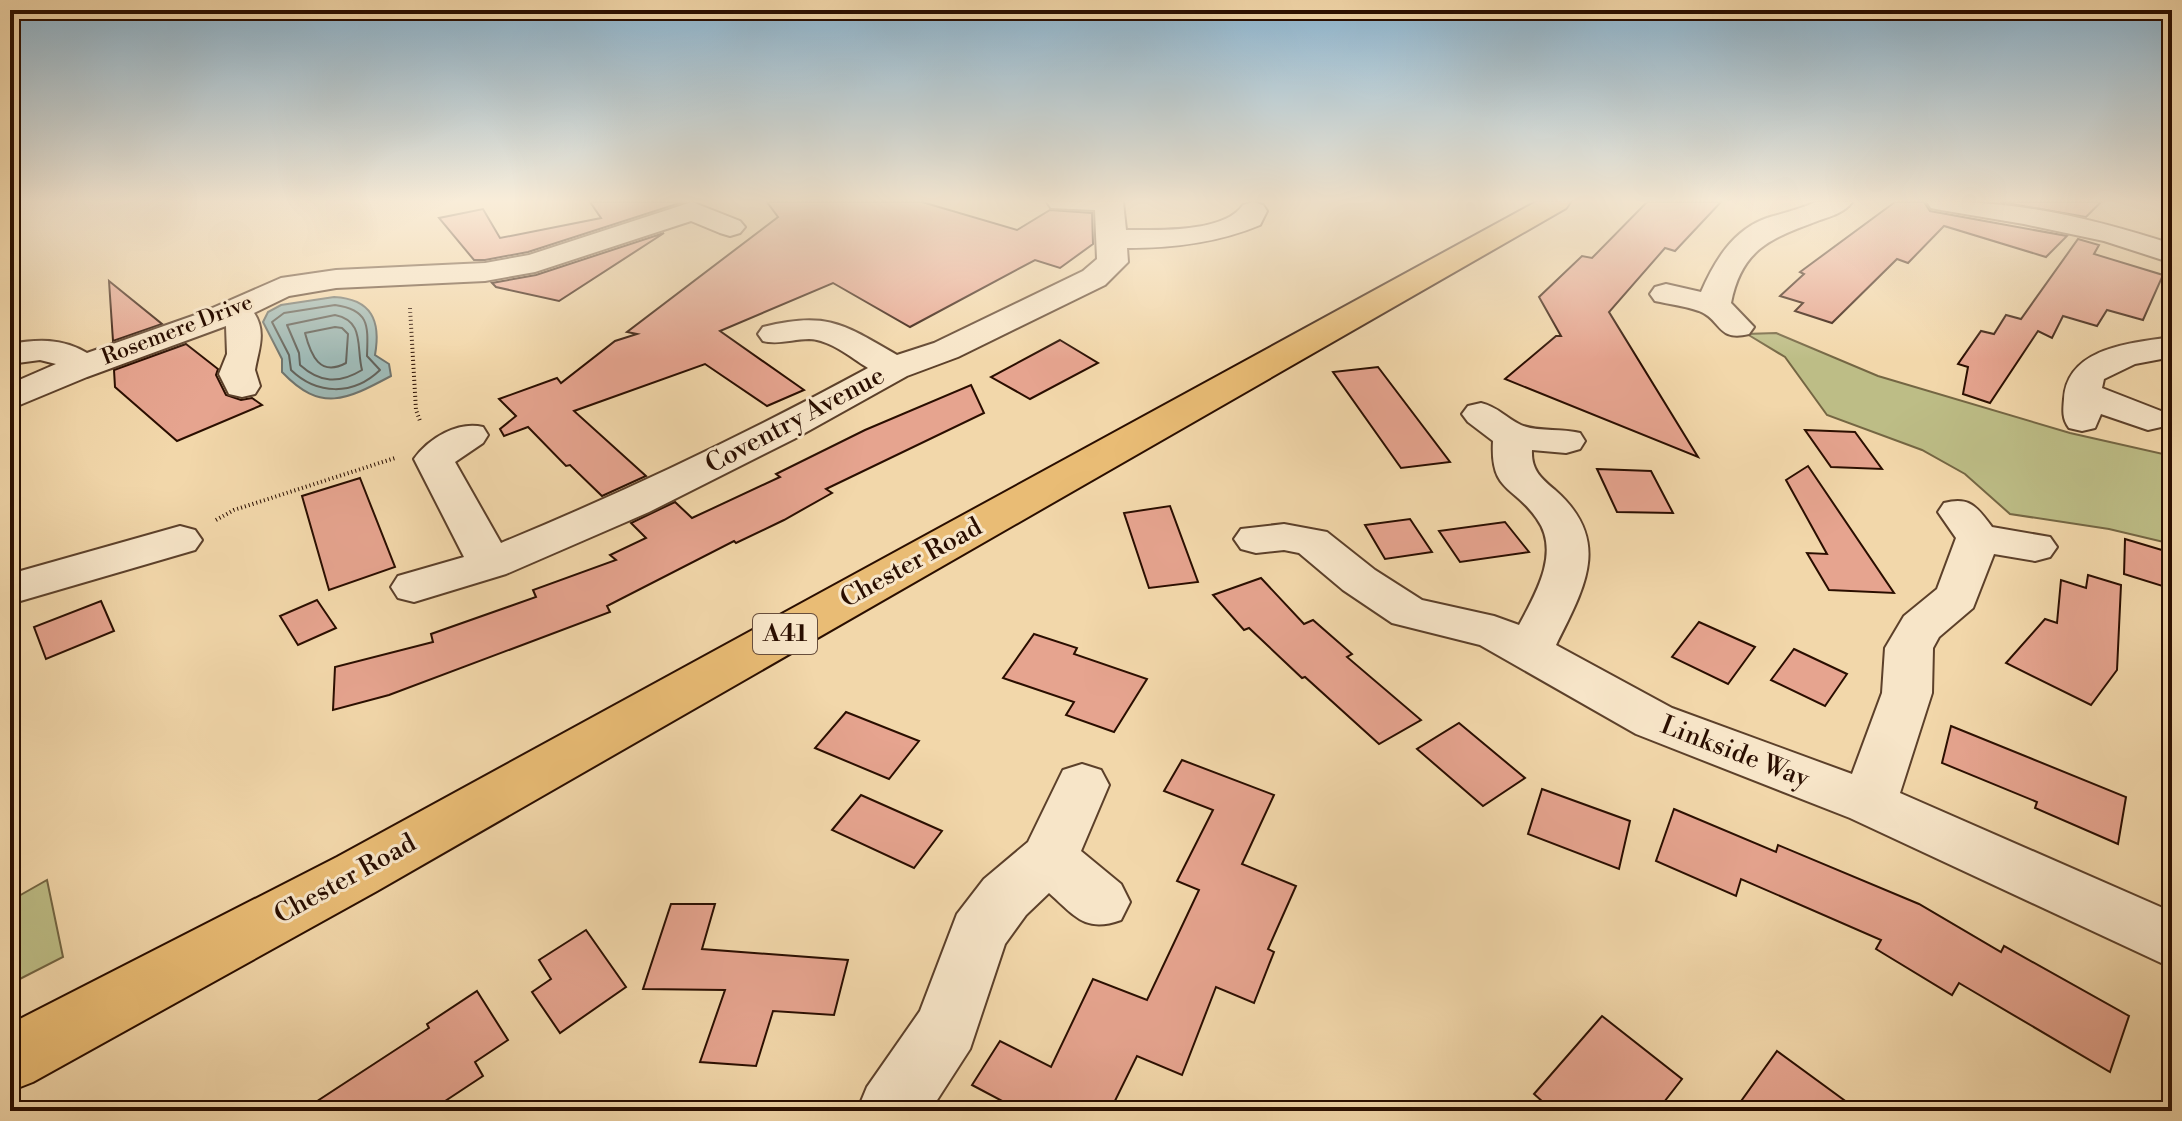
<svg xmlns="http://www.w3.org/2000/svg" width="2182" height="1121" viewBox="0 0 2182 1121" font-family="'Libre Bodoni',serif">
	<style>
		.green { fill: #bdbd86; stroke: #746643; stroke-width: 2 }
		.water { fill: #9eb7b2; stroke: #70736b; stroke-width: 2 }
		.lines { fill: none; stroke-linecap: round; stroke-linejoin: round }
		.shore { stroke: #646259; stroke-width: 2 }
		.building { fill: #e6a48f; stroke: #2a0e00; stroke-width: 2 }
		.minor-casing { stroke: #5c402a; stroke-width: 4 }
		.major-casing { stroke: #2a0e00; stroke-width: 4 }
		.path { stroke: #2a0e00; stroke-width: 4; stroke-dasharray: 1 3; stroke-linecap: butt }
		.minor { fill: #f7e5c8; fill-rule: evenodd }
		.major { fill: #e9bc75; fill-rule: evenodd }
		.labels { text-anchor: middle; dominant-baseline: central; stroke-width: 6; stroke-linejoin: round; paint-order: stroke }
		.far-street-label { font-size: 22px; fill: #2a0e00; stroke: #f7e5c8 }
		.shield { fill: #f7e5c8; stroke: #684e3c; stroke-width: 2 }
		.shield-label { font-size: 24px; font-weight: bold; fill: #2a0e00 }
		.street-label { font-size: 26px; fill: #2a0e00; stroke: #f7e5c8 }
	</style>
	<rect width="100%" height="100%" fill="#f2d7aa"/>
	<filter id="stains"><feTurbulence type="fractalNoise" baseFrequency=".0025" numOctaves="4"/><feColorMatrix values="0 0 0 0 .2 0 0 0 0 .09 0 0 0 0 .02 0 0 0 .5 -.17"/></filter>
	<radialGradient id="worn" r=".72"><stop offset=".6" stop-color="#630" stop-opacity="0"/><stop offset="1" stop-color="#630" stop-opacity=".3"/></radialGradient>
	<g class="green">
		<path d="M1776,333L1878,376L2070,433L2172,456V544L2109,529L2010,514L1965,474L1922,450L1827,415L1785,357L1747,334Z"/>
		<path d="M47,880L63,957L10,984V901Z"/>
	</g>
	<path class="water" d="M334,297C372,299 381,321 375,355L389,364L391,376C346,400 321,413 282,372V359L263,322L268,312L281,305Z"/>
	<g class="lines">
		<g class="shore">
			<path d="M335,305C370,310 368,326 367,356L380,370C353,396 317,395 291,370L289,355L272,322L284,313Z"/>
			<path d="M335,315C365,321 356,347 362,370C339,384 320,383 300,365L299,353L287,325Z"/>
			<path d="M335,327L342,328L348,334L346,363C320,377 311,356 305,333Z"/>
		</g>
	</g>
	<g class="building">
		<path d="M590,202H683L528,252L485,260H474L439,218L483,209L500,238L601,218Z"/>
		<path d="M767,202H922L1017,230L1050,210L1092,213L1093,244L1060,268L1035,260L910,327L833,283L720,331L804,390L767,406L705,364L574,411L646,476L602,496L570,465L566,466L528,427L504,436L500,429L516,416L499,399L557,378L561,383L615,341L637,334L627,332L778,217Z"/>
		<path d="M1647,202H1721L1675,251L1665,248L1609,312L1698,457L1505,379L1556,336H1561L1539,297L1582,256L1592,258Z"/>
		<path d="M1895,202H1924L1930,211L2067,236L2046,257L1944,226L1908,263L1897,259L1832,323L1795,311L1803,303L1780,296L1804,274L1800,272Z"/>
		<path d="M2000,202H2101L2086,217Z"/>
		<path d="M664,233L559,301L496,287L492,283L536,275Z"/>
		<path d="M2078,239L2099,245L2094,254L2163,275L2143,320L2107,310L2097,326L2063,316L2052,338L2038,331L1990,403L1963,394L1968,367L1958,364L1981,331L1994,334L2006,315L2021,319Z"/>
		<path d="M109,281L162,324L113,341Z"/>
		<path d="M1060,340L1098,363L1030,399L991,377Z"/>
		<path d="M186,344L218,369L216,375L226,395L241,400L252,398L262,405L177,441L115,387L114,370Z"/>
		<path d="M1378,367L1450,462L1401,468L1333,372Z"/>
		<path d="M971,385L984,413L826,489L832,493L784,520L736,543L734,541L607,606L610,612L389,695L333,710L335,667L433,642L431,634L536,597L533,590L616,560L610,555L646,538L631,523L675,502L692,518L780,477L776,474L865,430Z"/>
		<path d="M1805,430L1855,432L1882,469L1831,467Z"/>
		<path d="M1808,466L1894,593L1829,590L1807,553L1827,554L1786,480Z"/>
		<path d="M1597,469L1651,471L1673,513L1617,512Z"/>
		<path d="M360,478L395,567L329,590L302,496Z"/>
		<path d="M1170,506L1198,582L1149,588L1124,513Z"/>
		<path d="M1410,519L1432,552L1385,559L1365,525Z"/>
		<path d="M1505,522L1529,552L1460,562L1439,531Z"/>
		<path d="M2125,539L2172,553V589L2124,574Z"/>
		<path d="M2088,575L2121,585L2117,670L2091,705L2006,663L2045,619L2057,623L2061,580L2086,588Z"/>
		<path d="M1261,578L1304,624L1313,620L1352,654L1347,657L1421,720L1379,744L1305,677L1302,678L1249,628L1244,630L1213,595Z"/>
		<path d="M317,600L336,628L298,645L280,616Z"/>
		<path d="M101,601L114,631L46,659L34,627Z"/>
		<path d="M1699,622L1755,647L1728,684L1672,657Z"/>
		<path d="M1034,634L1077,648L1074,654L1147,679L1114,732L1066,715L1074,702L1003,678Z"/>
		<path d="M1794,649L1847,674L1825,706L1771,680Z"/>
		<path d="M846,712L919,741L889,779L815,748Z"/>
		<path d="M1459,723L1525,778L1483,806L1417,749Z"/>
		<path d="M1951,726L2126,797L2118,844L2035,808L2037,802L1942,763Z"/>
		<path d="M1182,760L1274,795L1242,864L1296,886L1268,949L1274,952L1254,1003L1216,987L1182,1075L1137,1056L1110,1111H1021L972,1085L1000,1041L1051,1067L1093,979L1147,1000L1199,890L1177,881L1213,810L1164,791Z"/>
		<path d="M1542,789L1630,821L1619,869L1528,834Z"/>
		<path d="M861,795L942,831L914,868L832,830Z"/>
		<path d="M1674,809L1776,852L1778,845L1919,904L2001,952L2004,946L2129,1016L2110,1072L1959,983L1952,995L1876,949L1881,940L1741,879L1736,896L1656,861Z"/>
		<path d="M671,904H715L702,949L848,960L834,1015L773,1011L756,1066L700,1062L725,990L643,989Z"/>
		<path d="M586,930L626,987L560,1033L532,992L551,979L539,960Z"/>
		<path d="M477,991L508,1040L475,1062L483,1076L430,1111H302L429,1028L427,1024Z"/>
		<path d="M1602,1016L1682,1079L1657,1111H1553L1534,1094Z"/>
		<path d="M1777,1051L1859,1111H1734Z"/>
	</g>
	<g class="lines">
		<defs>
			<g id="minor">
				<path d="M692,202L740,221L745,227L740,233L730,236L720,233L691,221L535,272L485,281L336,288L289,296L254,313C267,332 258,351 255,370L260,386L255,394L242,397L229,394L219,374L227,354L226,326L87,377L10,409V384L56,364L40,360L10,364V344C38,339 62,338 87,353L201,313L281,278L336,270L485,263L529,255Z"/>
				<path d="M1047,202H1123L1126,230C1157,230 1224,233 1243,205L1253,202L1263,205L1267,211L1260,225C1217,243 1173,248 1127,248L1128,262L1105,285L958,357L907,376L794,439L649,512L506,574L414,602L398,598L391,587L398,576L464,557L414,459C429,438 458,421 483,427L488,435L483,443L455,462L501,543C627,491 748,433 868,368C850,357 831,340 809,339C793,339 779,345 763,341L758,334L763,327C826,311 844,324 897,355L934,343L1083,271L1097,259L1095,210L1051,208Z"/>
				<path d="M1816,202H1852C1845,212 1832,216 1820,220C1773,238 1742,247 1731,303L1754,327L1749,334C1717,342 1722,320 1699,311C1685,306 1669,304 1655,301L1650,294L1655,287L1666,284L1701,292C1715,260 1733,230 1767,218C1784,213 1800,209 1816,202Z"/>
				<path d="M1927,202C2011,199 2092,218 2172,244V263L2104,241L2024,224L1941,210L1931,208Z"/>
				<path d="M2172,337V357L2135,364L2104,379L2102,388L2161,411L2167,419L2161,427L2148,430L2101,414L2095,428L2082,431L2069,428C2062,419 2063,410 2064,399C2067,347 2132,343 2172,337Z"/>
				<path d="M1481,403C1498,407 1506,418 1521,425C1537,432 1562,428 1580,433L1585,441L1580,449L1566,453L1532,450C1531,470 1541,478 1555,490C1613,541 1584,588 1556,645L1672,708L1852,774L1882,693L1885,648L1904,616L1937,589L1956,538L1938,512L1944,503C1970,496 1977,507 1992,527L2050,537L2057,547L2050,557L2035,561L1994,554L1973,608L1939,637L1933,648L1932,693L1900,793L2172,912V968L1850,818L1636,734L1480,645L1392,623L1343,590L1299,553L1284,550L1256,553L1241,549L1234,539L1241,529L1284,524L1327,532L1375,570L1422,600L1494,616L1519,625C1535,595 1561,552 1537,519C1514,485 1490,493 1493,441L1468,422L1462,414L1468,406Z"/>
				<path d="M180,526L195,530L202,540L195,550L10,604V574Z"/>
				<path d="M1082,764L1101,770L1109,785L1081,851L1121,884L1130,902L1121,920C1085,933 1075,916 1049,893L1026,915L1005,944L970,1049L930,1111H857L867,1087L920,1011L957,914L984,879L1028,842L1063,770Z"/>
			</g>
			<path id="major" d="M1536,202H1570L1566,208L377,891L33,1082L10,1091V1024L337,857Z"/>
		</defs>
		<use href="#minor" class="minor-casing"/>
		<use href="#major" class="major-casing"/>
		<g class="path">
			<path d="M410,308L416,410L420,421"/>
			<path d="M216,520L234,510L395,458"/>
		</g>
		<use href="#minor" class="minor"/>
		<use href="#major" class="major"/>
	</g>
	<linearGradient id="sky" x2="0" y2="1"><stop stop-color="#8ab5d2"/><stop offset="0.56" stop-color="#f9edd9"/><stop offset="1" stop-color="#f9edd9" stop-opacity="0"/></linearGradient>
	<rect width="2182" height="359" fill="url(#sky)"/>
	<g class="labels">
		<g class="far-street-label">
			<text transform="translate(177 330) rotate(-21)">Rosemere Drive</text>
		</g>
		<rect class="shield" x="753" y="614" width="64" height="40" rx="6"/>
		<g class="shield-label">
			<text x="785" y="634">A41</text>
		</g>
		<g class="street-label">
			<text transform="translate(795 420) rotate(-28)">Coventry Avenue</text>
			<text transform="translate(911 563) rotate(-29)">Chester Road</text>
			<text transform="translate(1735 752) rotate(21)">Linkside Way</text>
			<text transform="translate(345 879) rotate(-29)">Chester Road</text>
		</g>
	</g>
	<rect width="2182" height="1121" fill="none" stroke="#f2d7aa" stroke-width="40"/>
	<rect x="12" y="12" width="2158" height="1097" fill="none" stroke="#2a0e00" stroke-width="4"/>
	<rect x="20" y="20" width="2142" height="1081" fill="none" stroke="#2a0e00" stroke-width="2"/>
	<rect width="100%" height="100%" filter="url(#stains)"/>
	<rect width="100%" height="100%" fill="url(#worn)"/>
</svg>
